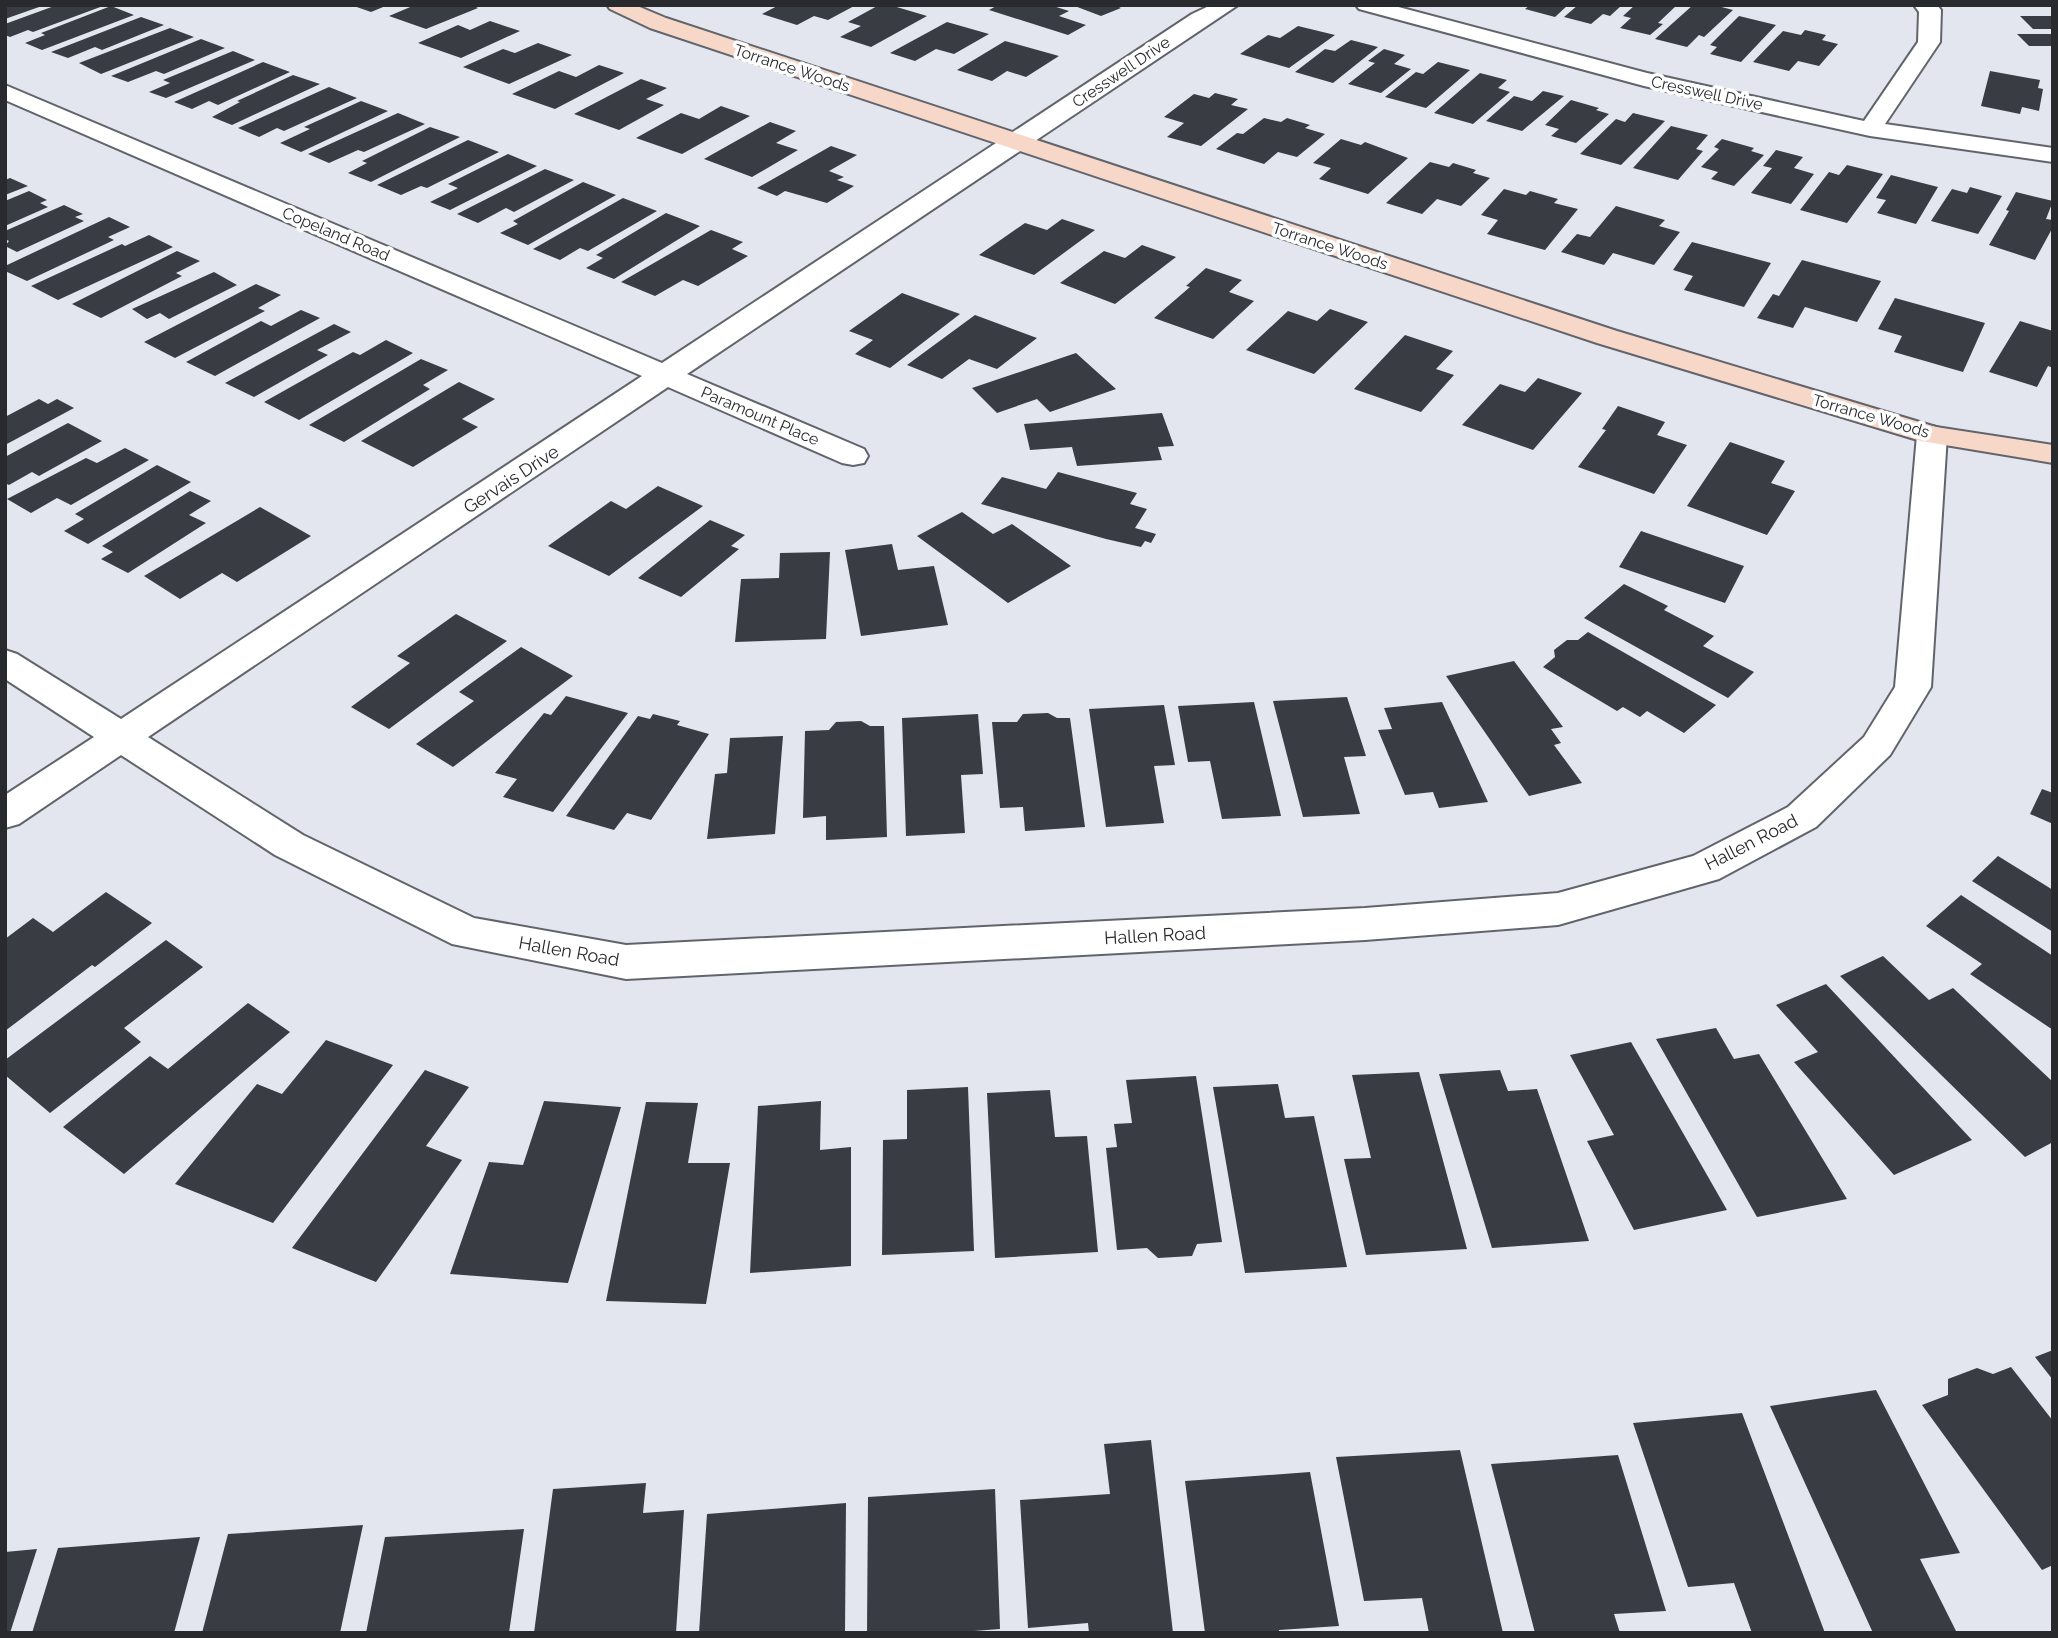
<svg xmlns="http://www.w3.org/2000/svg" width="2058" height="1638" viewBox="0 0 2058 1638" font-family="Raleway,sans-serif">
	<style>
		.building { fill: #3a3c43 }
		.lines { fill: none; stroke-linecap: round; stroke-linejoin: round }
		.street-casing { stroke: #62646c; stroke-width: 4 }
		.secondary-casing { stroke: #62646c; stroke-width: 4 }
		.street { fill: #fff; fill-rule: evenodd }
		.secondary { fill: #f7d7c8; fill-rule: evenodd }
		.labels { text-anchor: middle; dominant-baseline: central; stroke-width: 7; stroke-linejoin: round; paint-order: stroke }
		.far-street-label { font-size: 16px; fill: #292a2d; stroke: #fff }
		.street-label { font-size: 18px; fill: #292a2d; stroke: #fff }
	</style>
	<rect width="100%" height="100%" fill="#e4e6ef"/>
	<g class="building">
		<path d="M5,5H42V6L5,19Z"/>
		<path d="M57,5L103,6L33,32L28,30L10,37L5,35V24Z"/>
		<path d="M351,5H388L371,12Z"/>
		<path d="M415,5H472L478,8L426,29L389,16Z"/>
		<path d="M779,5L783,7L856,5L828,20L814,16L797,25L762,14Z"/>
		<path d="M879,5H890L927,16L871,47L840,37L861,26L848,22Z"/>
		<path d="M998,5H1050L1069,11L1059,16L1086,25L1068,35L989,10Z"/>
		<path d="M1072,5H1115L1121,8L1101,16Z"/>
		<path d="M1530,5H1568L1555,17L1525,9Z"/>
		<path d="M1578,5H1622L1610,16L1603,14L1591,24L1564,17Z"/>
		<path d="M1635,5H1677L1658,23L1663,24L1650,35L1620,28L1631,18L1623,16Z"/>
		<path d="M1693,5H1714L1733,10L1704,37L1699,35L1687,47L1655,39Z"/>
		<path d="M111,6L134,15L42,50L25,43L45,35L41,33Z"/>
		<path d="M1739,16L1776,25L1741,62L1710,54L1717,47L1710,45Z"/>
		<path d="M2020,16H2053V29H2033Z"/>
		<path d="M141,17L164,25L102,50L95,47L68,58L51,52Z"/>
		<path d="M490,21L520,31L461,58L418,43L458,25L470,30Z"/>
		<path d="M947,22L989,34L954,54L936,49L915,61L890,53Z"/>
		<path d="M1298,26L1335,35L1289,68L1240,54L1268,35L1280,38Z"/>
		<path d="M170,28L194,37L101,74L79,63Z"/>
		<path d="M1805,30L1826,35L1822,40L1838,44L1819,66L1798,61L1789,71L1753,62L1783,31L1801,35Z"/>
		<path d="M2017,34H2053V46H2029Z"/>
		<path d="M201,39L225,48L164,74L156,71L128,82L111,76Z"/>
		<path d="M1351,40L1378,47L1333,83L1295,72L1325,49L1335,51Z"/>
		<path d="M1005,41L1059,56L1026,77L1007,71L992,81L957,70Z"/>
		<path d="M538,43L572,55L509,84L463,67L503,49L515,53Z"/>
		<path d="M1384,49L1405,55L1394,64L1411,69L1381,93L1348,84L1375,63L1368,61Z"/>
		<path d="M233,51L255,60L166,98L149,92L170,83L163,80Z"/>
		<path d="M263,62L290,72L218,105L209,101L192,109L174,102Z"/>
		<path d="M1438,62L1470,70L1426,108L1385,97L1416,72L1423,74Z"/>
		<path d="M599,65L624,73L555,109L512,94L559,71L576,77Z"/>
		<path d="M1990,71L2040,80L2038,88L2043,89L2039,111L2022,107L2020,114L1981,106Z"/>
		<path d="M1480,73L1507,80L1498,88L1510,92L1473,124L1434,113Z"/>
		<path d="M293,75L320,84L232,125L212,117L240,102L237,101Z"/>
		<path d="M641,79L667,88L646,99L664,105L619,130L574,114Z"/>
		<path d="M329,87L357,98L284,131L277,128L259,137L238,128Z"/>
		<path d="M1543,91L1564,96L1522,131L1486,121L1514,96L1532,101Z"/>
		<path d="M1215,93L1238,99L1231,105L1248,109L1201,146L1167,137L1184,123L1164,117L1194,94L1209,98Z"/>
		<path d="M1571,100L1599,108L1596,110L1609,114L1576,143L1551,136L1559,129L1545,125Z"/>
		<path d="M361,101L388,111L301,152L280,143L310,129L304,127Z"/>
		<path d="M721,106L750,116L682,154L636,138L681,113L699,119Z"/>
		<path d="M398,113L425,124L364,152L358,150L329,163L308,154Z"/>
		<path d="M1633,113L1665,121L1621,165L1580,154L1616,119L1625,122Z"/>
		<path d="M1264,118L1281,122L1287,118L1310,125L1305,128L1325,134L1297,157L1278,152L1264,164L1216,149L1237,133L1243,134Z"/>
		<path d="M770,122L796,131L776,143L798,150L752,177L704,159Z"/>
		<path d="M1671,126L1708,135L1696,149L1703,151L1678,180L1633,168Z"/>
		<path d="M430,127L460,137L371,182L348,173L367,163L362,161Z"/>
		<path d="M1341,139L1361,145L1365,142L1408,158L1368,194L1319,179L1331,168L1313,163Z"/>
		<path d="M1722,139L1754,148L1751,151L1764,155L1734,186L1711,179L1718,172L1701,167L1719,149L1714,147Z"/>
		<path d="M468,140L499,152L427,188L421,186L401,195L377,185Z"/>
		<path d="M831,146L857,155L829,171L844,177L837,180L854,186L827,203L785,191L777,196L757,188Z"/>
		<path d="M1776,150L1803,157L1794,168L1814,174L1791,204L1751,193L1772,168L1763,166Z"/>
		<path d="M508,154L537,166L450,210L430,202L458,188L448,184Z"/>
		<path d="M1430,162L1449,167L1453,163L1476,170L1473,173L1490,178L1461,206L1437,199L1422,214L1386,203Z"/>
		<path d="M1847,165L1883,174L1847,223L1800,210L1829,172L1839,175Z"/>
		<path d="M545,169L574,180L514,212L506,208L478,223L457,214Z"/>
		<path d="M1891,175L1938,187L1916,224L1877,213L1886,200L1876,198Z"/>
		<path d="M10,178L28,186L5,195V180Z"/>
		<path d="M583,182L616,195L528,245L500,233L518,224L513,221Z"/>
		<path d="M1970,187L2002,196L1978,234L1931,221L1952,189L1967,193Z"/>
		<path d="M1504,189L1526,195L1530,191L1558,199L1554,203L1578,209L1545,250L1487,234L1498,220L1481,215Z"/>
		<path d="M29,191L47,200L40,203L48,207L5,226V201Z"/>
		<path d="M2016,192L2053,201L2046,219L2053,220V227L2035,260L1989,245L2009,211L2006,210Z"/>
		<path d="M623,198L657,211L588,251L580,248L560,260L533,249Z"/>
		<path d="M64,205L83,214L75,217L84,221L17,252L5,246L9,241L5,239V231Z"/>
		<path d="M1616,206L1665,220L1659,226L1680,232L1654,265L1613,253L1604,265L1561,252L1577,234L1590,237Z"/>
		<path d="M666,213L700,226L614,279L586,268L603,258L596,255Z"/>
		<path d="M109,217L130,227L108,237L114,240L27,281L5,271V266Z"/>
		<path d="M1062,219L1095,230L1034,275L979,255L1025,223L1047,230Z"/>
		<path d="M711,230L743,242L732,249L748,256L698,286L683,280L655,296L621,282Z"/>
		<path d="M149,235L173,247L58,300L31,286L122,244L125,246Z"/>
		<path d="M1692,242L1771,263L1744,307L1684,290L1693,276L1673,270Z"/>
		<path d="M1142,245L1176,257L1115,304L1060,283L1104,251L1125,258Z"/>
		<path d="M177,251L200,261L176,273L182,276L101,318L72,304Z"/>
		<path d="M1802,260L1881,281L1857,322L1805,307L1793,328L1757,318L1773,294L1779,296Z"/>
		<path d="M1206,268L1242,280L1229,292L1254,301L1213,339L1154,318L1190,287L1186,286Z"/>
		<path d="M214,272L237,285L169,319L160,313L147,319L132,309Z"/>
		<path d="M256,284L281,295L258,308L265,311L175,358L144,342Z"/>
		<path d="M902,293L960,314L890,368L855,354L873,340L849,331Z"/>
		<path d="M1895,298L1985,323L1963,372L1894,352L1902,336L1878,329Z"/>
		<path d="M1330,309L1368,322L1314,374L1246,350L1288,311L1317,321Z"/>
		<path d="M301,310L320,318L215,376L186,362L261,321L271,326Z"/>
		<path d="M975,315L1037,338L997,369L969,359L942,379L907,365Z"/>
		<path d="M2020,321L2053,331V368L2048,366L2037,387L1989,372Z"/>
		<path d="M334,324L351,332L317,350L328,355L254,397L225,383Z"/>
		<path d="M1405,335L1453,351L1436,369L1454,375L1421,412L1354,389Z"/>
		<path d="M386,340L413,353L299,420L264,402L353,352L360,355Z"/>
		<path d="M1076,353L1116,389L1050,412L1037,399L997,413L972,388Z"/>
		<path d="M421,359L448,370L423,385L430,389L344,442L309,425Z"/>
		<path d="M1538,378L1582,393L1533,450L1462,425L1500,384L1525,392Z"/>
		<path d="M459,382L495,399L462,419L478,427L413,467L361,441Z"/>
		<path d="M39,399L48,404L57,399L74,408L5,445V417Z"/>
		<path d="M1618,406L1665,422L1657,435L1687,445L1654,494L1578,467L1606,430L1602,429Z"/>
		<path d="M1162,413L1174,446L1158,447L1162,460L1077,466L1072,447L1030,450L1024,424Z"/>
		<path d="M68,423L102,441L39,476L32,472L9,485L5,483V457Z"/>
		<path d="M1730,442L1785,461L1771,483L1795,491L1767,535L1687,506Z"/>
		<path d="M125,448L149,460L71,505L57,498L31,513L7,499L86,458L97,463Z"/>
		<path d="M157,465L191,482L88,544L64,531L84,519L75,514Z"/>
		<path d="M1058,472L1137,493L1130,504L1147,509L1135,528L1156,534L1151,543L1145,541L1141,547L1106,539L981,504L1002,477L1046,489Z"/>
		<path d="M658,486L703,506L609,576L548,546L611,501L626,509Z"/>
		<path d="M190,491L211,501L189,515L206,523L128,573L101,559L113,552L102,546Z"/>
		<path d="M260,507L311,536L237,582L222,573L180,599L144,576Z"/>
		<path d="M962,512L993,534L1012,524L1071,566L1008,603L917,536Z"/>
		<path d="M710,520L745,535L731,546L739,549L681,597L638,578Z"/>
		<path d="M1641,531L1744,566L1725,603L1619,567Z"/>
		<path d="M892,544L898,570L934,566L948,625L861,636L845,550Z"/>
		<path d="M830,552L826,639L735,642L741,579L779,578L780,553Z"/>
		<path d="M1624,584L1668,606L1664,610L1714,636L1703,646L1754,672L1728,698L1584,618Z"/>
		<path d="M456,614L507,641L389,729L351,707L410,663L397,656Z"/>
		<path d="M1588,632L1716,705L1684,733L1647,711L1640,717L1623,707L1617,711L1543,667L1555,657L1554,650L1567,640H1578Z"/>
		<path d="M521,647L573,676L453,767L416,744L474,701L459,692Z"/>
		<path d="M1514,661L1563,727L1551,729L1561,743L1554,745L1582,783L1529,796L1446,676Z"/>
		<path d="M566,696L628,713L553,812L503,797L517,779L495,773L544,713L551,715Z"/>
		<path d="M1347,697L1366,756L1344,757L1360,814L1303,817L1273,701Z"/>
		<path d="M1254,702L1281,816L1222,819L1210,761L1188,762L1178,706Z"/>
		<path d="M1442,702L1488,802L1439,808L1433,792L1405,795L1378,730L1392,729L1384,708Z"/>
		<path d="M1164,705L1175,765L1154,766L1164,823L1106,827L1089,709Z"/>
		<path d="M1048,713L1057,718H1070L1085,827L1025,831L1023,807L1000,808L992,722H1017L1023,714Z"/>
		<path d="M653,714L680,721L677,725L709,734L651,820L627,813L614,830L566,816L638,716L650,719Z"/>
		<path d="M978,714L983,774L961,775L965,833L906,836L902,718Z"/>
		<path d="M861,721L870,726H884L887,837L826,840V816L803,818L805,731L829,730L836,722Z"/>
		<path d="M783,736L775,834L707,839L715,774L727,773L730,738Z"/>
		<path d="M2042,789L2053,793V824L2030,814Z"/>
		<path d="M1998,856L2053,890V932L1972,881Z"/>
		<path d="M106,892L152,923L95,967L92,965L5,1031V939L33,918L53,932Z"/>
		<path d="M1961,895L2053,956V1030L1970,974L1982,964L1926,926Z"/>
		<path d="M166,940L203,967L124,1028L141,1042L50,1113L5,1075V1060Z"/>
		<path d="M1883,956L1929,1000L1953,988L2053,1082V1142L2025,1157L1840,976Z"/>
		<path d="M1826,984L1972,1140L1894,1175L1794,1062L1818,1052L1776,1005Z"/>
		<path d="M248,1003L290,1032L124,1174L63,1127L150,1056L168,1069Z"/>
		<path d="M1716,1028L1734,1059L1759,1054L1847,1199L1757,1217L1656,1039Z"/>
		<path d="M326,1040L393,1065L273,1223L175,1184L257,1084L282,1094Z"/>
		<path d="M1631,1042L1727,1210L1634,1230L1587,1141L1614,1135L1570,1055Z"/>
		<path d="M425,1070L469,1087L426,1146L462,1160L376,1282L292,1248Z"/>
		<path d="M1500,1070L1508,1091L1537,1089L1589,1241L1492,1248L1439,1074Z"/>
		<path d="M1419,1072L1467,1249L1366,1255L1344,1159L1371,1158L1352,1075Z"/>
		<path d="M1196,1076L1222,1242L1197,1244L1192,1256L1158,1258L1147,1248L1117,1250L1106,1148L1117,1147L1114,1124L1132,1123L1126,1080Z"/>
		<path d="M1278,1084L1285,1118L1314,1116L1347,1267L1245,1273L1213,1087Z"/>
		<path d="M968,1087L974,1251L882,1255L883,1140L907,1139V1090Z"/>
		<path d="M1050,1090L1055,1137L1087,1136L1098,1252L995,1258L987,1093Z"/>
		<path d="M544,1101L621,1107L568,1283L450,1274L489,1162L523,1165Z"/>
		<path d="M821,1101L820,1150L851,1147V1266L750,1273L758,1106Z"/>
		<path d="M646,1102L698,1103L688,1163H730L706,1304L606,1301Z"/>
		<path d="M2053,1350V1380L2035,1357Z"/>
		<path d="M2011,1367L2053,1421V1565L2042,1570L1922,1405L1948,1395V1379L1977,1368L1993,1374Z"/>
		<path d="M1876,1390L1960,1553L1920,1559L1957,1633H1873L1770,1406Z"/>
		<path d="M1742,1413L1825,1633H1752L1734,1583L1688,1587L1633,1423Z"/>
		<path d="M1151,1440L1173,1633H1089L1088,1623L1028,1628L1020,1500L1110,1494L1104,1444Z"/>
		<path d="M1460,1450L1503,1633H1429L1422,1598L1364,1601L1336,1457Z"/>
		<path d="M1618,1455L1666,1611L1614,1614L1620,1633H1535L1491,1464Z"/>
		<path d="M1310,1472L1339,1626L1279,1630V1633H1205L1185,1481Z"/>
		<path d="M646,1483L643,1513L684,1510L676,1633H534L553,1489Z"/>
		<path d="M995,1489L1000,1629L948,1633H867L868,1497Z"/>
		<path d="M846,1503L845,1633H699L707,1514Z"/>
		<path d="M363,1525L340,1633H202L228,1534Z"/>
		<path d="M524,1529L509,1633H366L385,1537Z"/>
		<path d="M200,1537L174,1633H32L58,1548Z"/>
		<path d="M37,1549L10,1633H5V1552Z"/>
	</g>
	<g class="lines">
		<defs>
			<g id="street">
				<path d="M1211,5H1238L687,374L864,449L868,456L864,463L853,465L842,463L668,387L148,737L303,835L474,918L626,945L1365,908L1558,893L1693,856L1788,807L1864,737L1895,687L1917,435L1921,429L1932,426L1943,429L1947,435L1931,687L1890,755L1816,827L1719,879L1558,925L1365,940L626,979L452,944L275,855L121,755L19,824L5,828V795L94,737L5,679V650L17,654L121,719L642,376L5,100V85L662,363L1192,14Z"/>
				<path d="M1356,5H1391L1647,73L1864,121L1918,42L1919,12L1914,5H1937L1941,10L1940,42L1885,124L2053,148V162L1870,136L1644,86L1359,9Z"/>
			</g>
			<path id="secondary" d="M607,5H635L666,18L1617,331L1936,427L2053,445V463L1921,441L1597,343L650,28L610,9Z"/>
		</defs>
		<use href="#street" class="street-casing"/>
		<use href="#secondary" class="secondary-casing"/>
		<use href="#street" class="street"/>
		<use href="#secondary" class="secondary"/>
	</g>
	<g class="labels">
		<g class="far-street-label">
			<text transform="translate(792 68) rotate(18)">Torrance Woods</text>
			<text transform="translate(1121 72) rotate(-34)">Cresswell Drive</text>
			<text transform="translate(1707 93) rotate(12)">Cresswell Drive</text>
			<text transform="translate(336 234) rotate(23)">Copeland Road</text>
			<text transform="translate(1330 246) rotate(18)">Torrance Woods</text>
			<text transform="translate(760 416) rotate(23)">Paramount Place</text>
			<text transform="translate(1871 416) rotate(16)">Torrance Woods</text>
		</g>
		<g class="street-label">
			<text transform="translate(511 479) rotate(-33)">Gervais Drive</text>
			<text transform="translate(1751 842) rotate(-27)">Hallen Road</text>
			<text transform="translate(1155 935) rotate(-3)">Hallen Road</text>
			<text transform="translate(569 951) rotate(10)">Hallen Road</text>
		</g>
	</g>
	<rect width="2058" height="1638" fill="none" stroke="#292a2d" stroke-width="14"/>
</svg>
